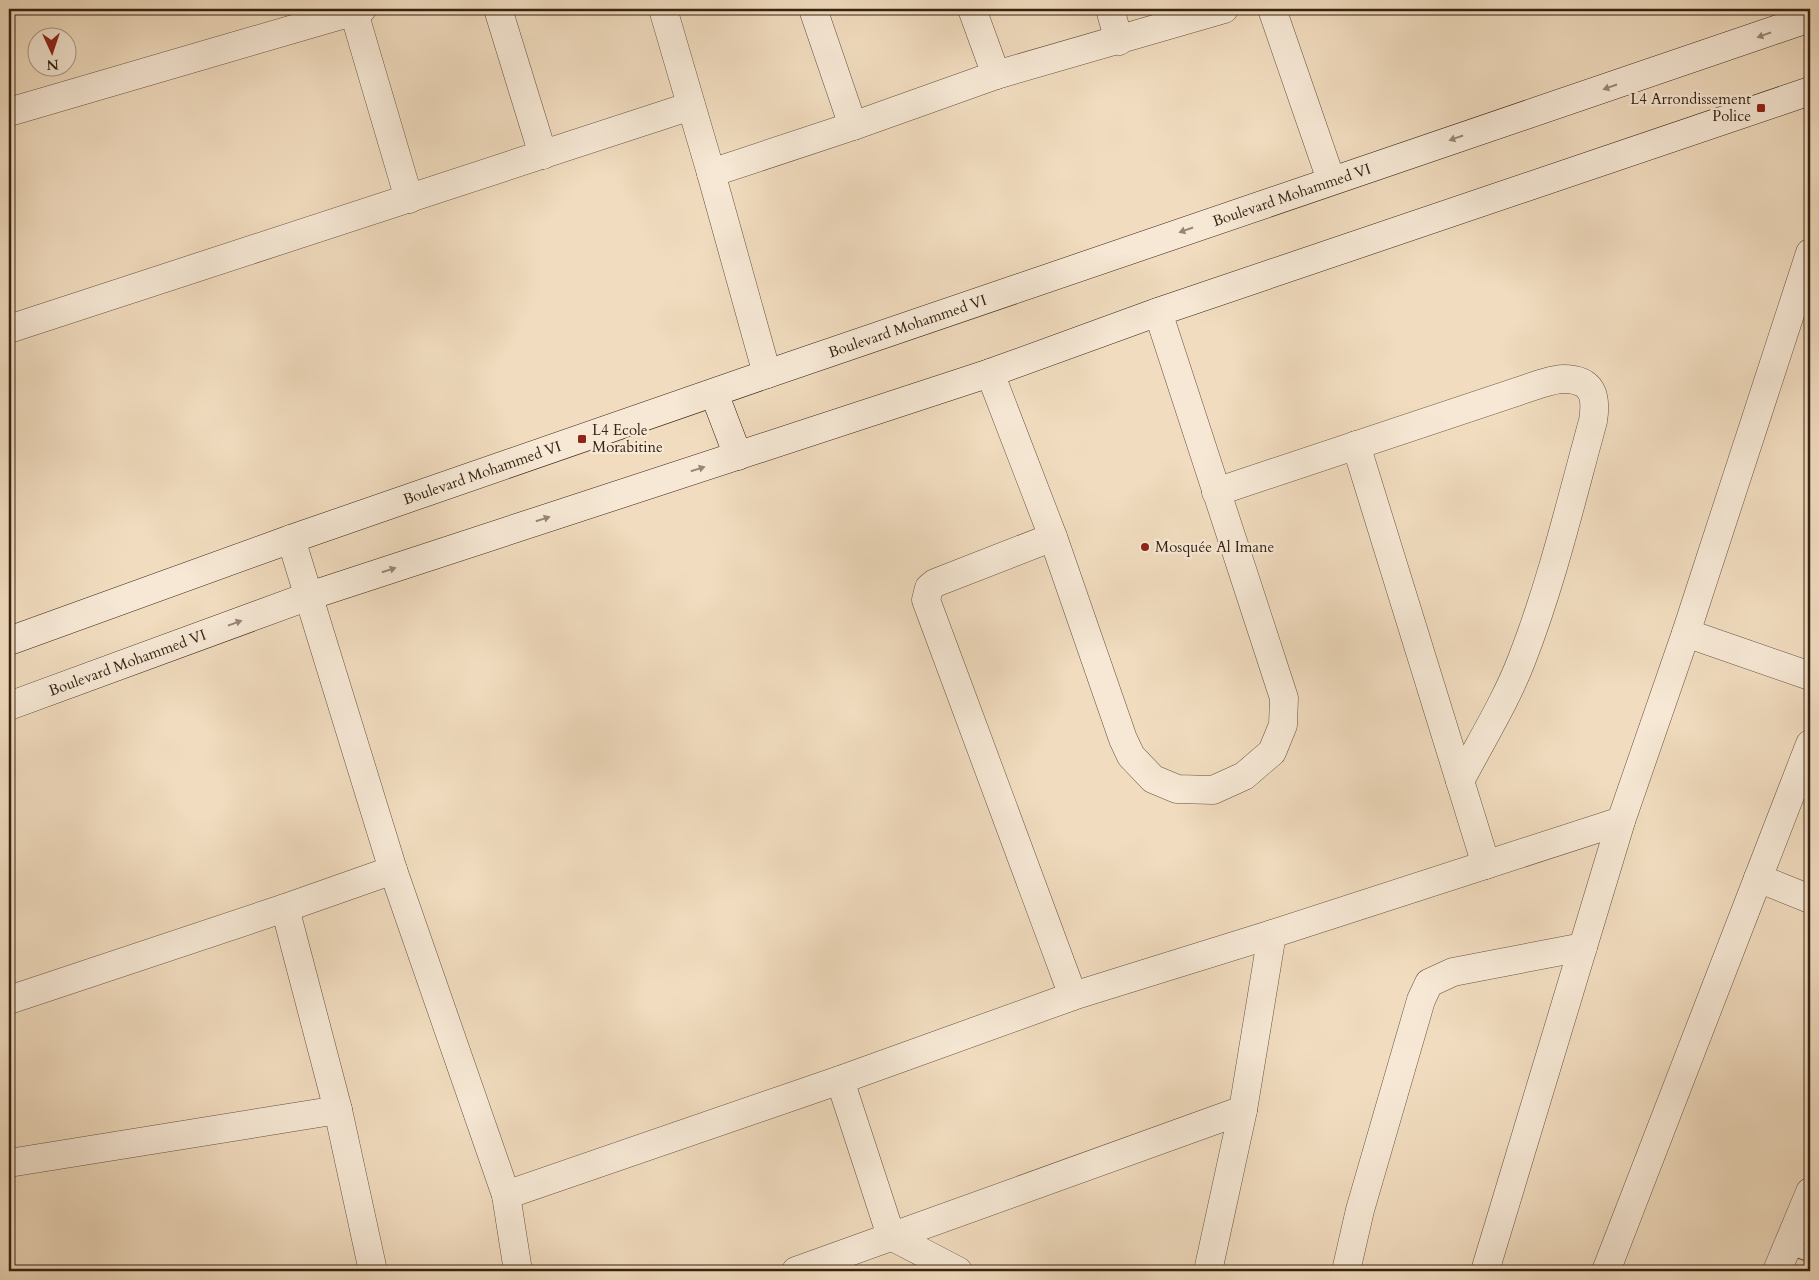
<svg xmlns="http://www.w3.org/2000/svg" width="1819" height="1280" viewBox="0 0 1819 1280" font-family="Cardo,serif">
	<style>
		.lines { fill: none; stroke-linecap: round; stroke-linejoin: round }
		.lane-casing { stroke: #65513d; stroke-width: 17 }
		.street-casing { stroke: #65513d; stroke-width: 29 }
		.secondary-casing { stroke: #362312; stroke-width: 29 }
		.lane { stroke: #f6e8d5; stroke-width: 15 }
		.street { stroke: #f6e8d5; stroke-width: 28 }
		.secondary { stroke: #f6e8d5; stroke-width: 28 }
		.oneway { fill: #968674 }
		.poi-dot { fill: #8f2418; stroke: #f6e8d5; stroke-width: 2 }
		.labels { text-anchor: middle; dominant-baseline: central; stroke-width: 4.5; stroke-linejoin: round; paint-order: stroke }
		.poi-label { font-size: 15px; fill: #362312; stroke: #f6e8d5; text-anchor: start }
		.street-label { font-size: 15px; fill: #362312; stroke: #f6e8d5 }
	</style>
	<rect width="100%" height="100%" fill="#f1dcbf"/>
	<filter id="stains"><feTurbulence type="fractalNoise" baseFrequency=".004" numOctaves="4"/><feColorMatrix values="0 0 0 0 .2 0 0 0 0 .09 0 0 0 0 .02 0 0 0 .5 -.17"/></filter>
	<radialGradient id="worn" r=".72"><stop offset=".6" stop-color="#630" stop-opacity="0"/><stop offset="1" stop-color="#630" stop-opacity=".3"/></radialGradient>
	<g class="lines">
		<defs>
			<path id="lane" d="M1787,1246L1810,1254"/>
			<g id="street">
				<path d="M353,9L409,199"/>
				<path d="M498,9L543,155"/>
				<path d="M663,9L711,173L853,126L996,75L1224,9"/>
				<path d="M813,9L853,126"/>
				<path d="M972,9L996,75"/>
				<path d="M1110,9L1119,41"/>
				<path d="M1272,9L1331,180"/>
				<path d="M9,112L362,9"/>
				<path d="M711,173L767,374"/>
				<path d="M9,329L691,106"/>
				<path d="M990,373L1053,537L1123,739L1131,756L1153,779L1177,789L1213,790L1244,776L1272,752L1283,725L1284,698L1158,312"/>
				<path d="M1356,445L1486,865"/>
				<path d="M1216,492L1540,384C1547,382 1556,379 1563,379C1593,379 1597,396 1593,421C1571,501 1552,582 1522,659C1506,701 1481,741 1460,781"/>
				<path d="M1053,537L935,583L929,588L926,600L1073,996"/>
				<path d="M291,539L393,870L506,1195L518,1271"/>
				<path d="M1686,633L1810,676"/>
				<path d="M1758,878L1810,899"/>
				<path d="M285,908L338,1110L373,1271"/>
				<path d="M9,1000L285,908L393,870"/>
				<path d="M840,1080L891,1236L958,1271"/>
				<path d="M9,1163L338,1110"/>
				<path d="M506,1195L840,1080L1073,996L1272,934L1621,821"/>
				<path d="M796,1271L1243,1110"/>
				<path d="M1208,1271L1243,1110L1272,934"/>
				<path d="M1346,1271L1360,1210L1421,1000L1429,983L1453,972L1583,947"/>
				<path d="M1485,1271L1621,821L1686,633L1810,253"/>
				<path d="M1606,1271L1810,744"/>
				<path d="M1777,1271L1810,1192"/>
			</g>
			<g id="secondary">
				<path d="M714,393L738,456"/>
				<path id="s1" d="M9,641L291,539L767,374L1810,18"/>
				<path id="s2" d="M9,706L309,596L990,373L1158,312L1810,91"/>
			</g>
		</defs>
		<use href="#lane" class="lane-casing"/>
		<use href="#street" class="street-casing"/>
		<use href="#secondary" class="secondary-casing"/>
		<use href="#lane" class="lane"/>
		<use href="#street" class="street"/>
		<use href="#secondary" class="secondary"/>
	</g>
	<defs><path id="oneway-solid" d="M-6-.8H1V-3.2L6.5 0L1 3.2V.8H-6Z" transform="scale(1.25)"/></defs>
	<g class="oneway">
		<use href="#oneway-solid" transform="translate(1764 35) rotate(160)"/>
		<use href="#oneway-solid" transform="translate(1610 87) rotate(161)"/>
		<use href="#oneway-solid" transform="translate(1456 138) rotate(161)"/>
		<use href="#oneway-solid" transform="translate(1186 230) rotate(161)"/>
		<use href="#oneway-solid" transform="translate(698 469) rotate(-18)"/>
		<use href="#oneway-solid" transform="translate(543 519) rotate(-18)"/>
		<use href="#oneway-solid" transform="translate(389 570) rotate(-18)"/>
		<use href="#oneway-solid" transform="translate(235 623) rotate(-20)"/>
	</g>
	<g class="poi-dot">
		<rect x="1756" y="103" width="10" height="10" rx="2.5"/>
		<rect x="577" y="434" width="10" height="10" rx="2.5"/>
		<circle cx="1145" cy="547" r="5"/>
	</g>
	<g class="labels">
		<g class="poi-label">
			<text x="1751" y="99" text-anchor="end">L4 Arrondissement<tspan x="1751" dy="17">Police</tspan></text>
			<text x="592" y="430">L4 Ecole<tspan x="592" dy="17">Morabitine</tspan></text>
			<text x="1155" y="547">Mosquée Al Imane</text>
		</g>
		<g class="street-label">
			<text stroke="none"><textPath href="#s1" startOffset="1358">Boulevard Mohammed VI</textPath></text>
			<text stroke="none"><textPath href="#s1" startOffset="952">Boulevard Mohammed VI</textPath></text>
			<text stroke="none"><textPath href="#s1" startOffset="502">Boulevard Mohammed VI</textPath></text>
			<text stroke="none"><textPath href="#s2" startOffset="126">Boulevard Mohammed VI</textPath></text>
		</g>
	</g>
	<rect width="1819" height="1280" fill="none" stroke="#f1dcbf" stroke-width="30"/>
	<rect x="10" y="10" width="1799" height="1260" fill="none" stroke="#362312" stroke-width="2.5"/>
	<rect x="15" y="15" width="1789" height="1250" fill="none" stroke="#362312"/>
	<g transform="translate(52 52) rotate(177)"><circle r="24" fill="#f6e8d5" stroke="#a99987"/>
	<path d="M0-4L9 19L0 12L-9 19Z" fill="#8f2418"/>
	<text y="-8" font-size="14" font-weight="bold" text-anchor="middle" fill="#362312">N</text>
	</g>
	<rect width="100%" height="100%" filter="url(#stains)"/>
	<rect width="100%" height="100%" fill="url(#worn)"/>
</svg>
